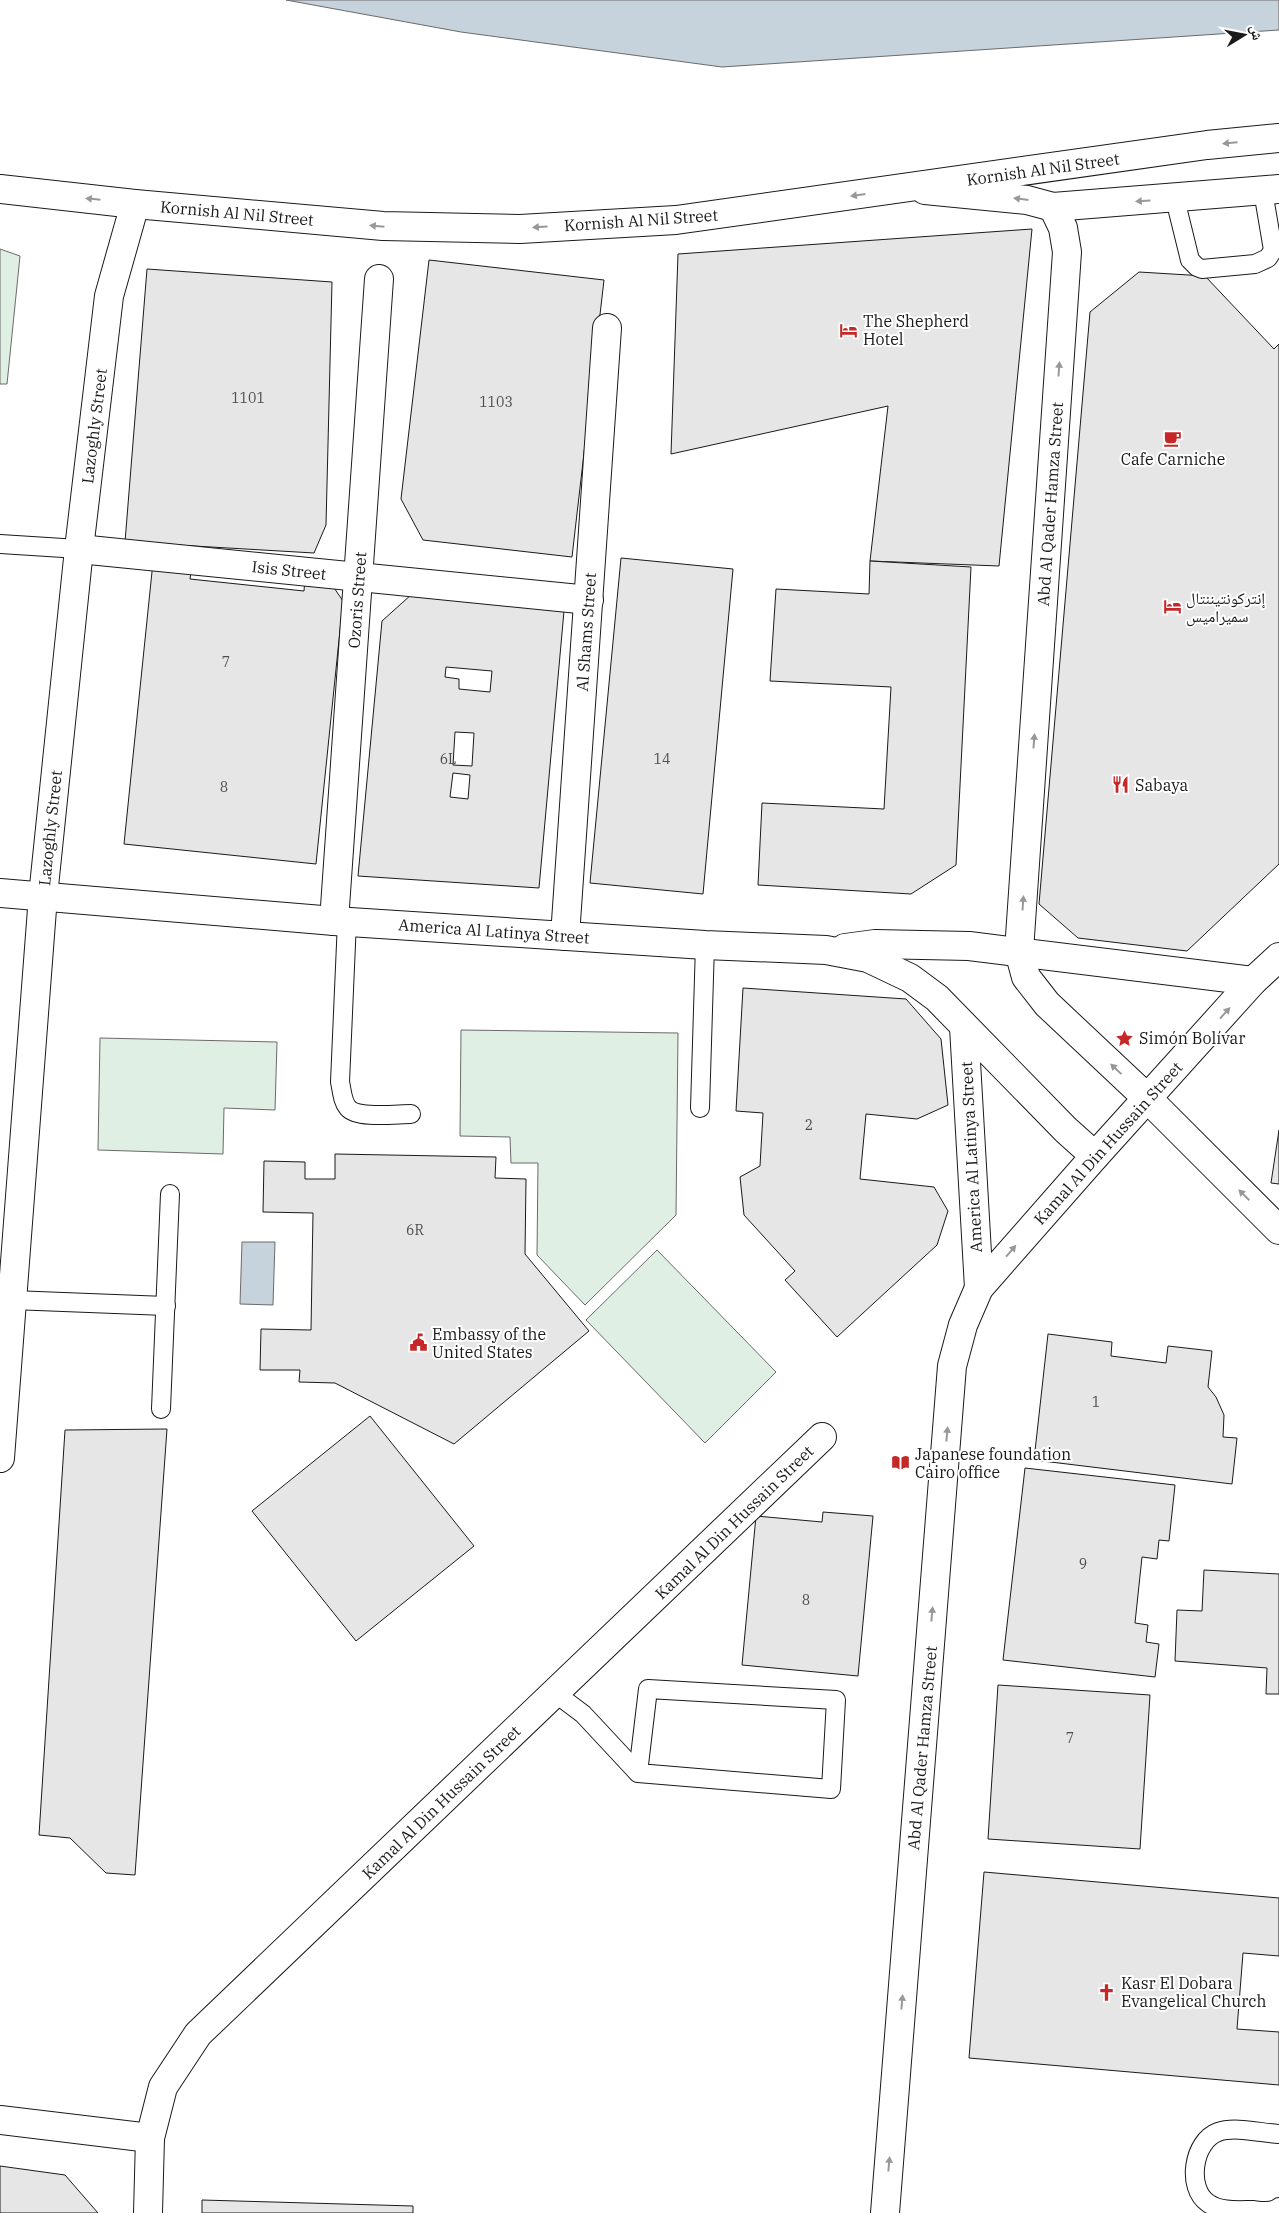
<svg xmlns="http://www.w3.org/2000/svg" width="1279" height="2213" viewBox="0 0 1279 2213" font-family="'IBM Plex Serif','Noto Naskh Arabic',serif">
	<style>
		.green { fill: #e0efe3; stroke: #6a6a6a }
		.water { fill: #c6d2dc; stroke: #6a6a6a }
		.building { fill: #e6e6e6; stroke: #1a1a1a; fill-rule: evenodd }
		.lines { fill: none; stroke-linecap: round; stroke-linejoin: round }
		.lane-casing { stroke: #1a1a1a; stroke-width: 20 }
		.street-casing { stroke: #1a1a1a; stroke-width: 30 }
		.secondary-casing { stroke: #1a1a1a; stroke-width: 30 }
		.primary-casing { stroke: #1a1a1a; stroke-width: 30 }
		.highway-casing { stroke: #1a1a1a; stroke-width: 30 }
		.lane { stroke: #fff; stroke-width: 18 }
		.street { stroke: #fff; stroke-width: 28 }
		.secondary { stroke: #fff; stroke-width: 28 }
		.primary { stroke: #fff; stroke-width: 28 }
		.highway { stroke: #fff; stroke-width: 28 }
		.oneway { fill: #989898 }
		.labels { text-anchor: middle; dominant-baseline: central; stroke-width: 4; stroke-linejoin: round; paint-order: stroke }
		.number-label { font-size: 14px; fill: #4d4d4d }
		.street-label { font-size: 16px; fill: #1a1a1a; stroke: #fff }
		.poi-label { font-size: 16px; fill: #1a1a1a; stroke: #fff; text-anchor: start }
	</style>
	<rect width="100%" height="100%" fill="#fff"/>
	<g class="green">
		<path d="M0,249L20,256L7,384H0Z"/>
		<path d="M461,1030L678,1033L676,1215L585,1305L537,1255L538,1163H511L510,1137L460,1136Z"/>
		<path d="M100,1038L277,1042L275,1110L224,1108L223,1154L98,1150Z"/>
		<path d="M657,1250L776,1372L705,1443L586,1320Z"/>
	</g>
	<g class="water">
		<path d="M286,0H1279V30L722,67L461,32Z"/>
		<path d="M242,1242H275L273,1305L240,1304Z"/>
	</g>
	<g class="building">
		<path d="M1032,229L999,566L870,561L888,406L671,454L678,254Z"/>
		<path d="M429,260L604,280L572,557L423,540L401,499Z"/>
		<path d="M147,269L332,282L326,525L314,553L125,542Z"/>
		<path d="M1139,272L1205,276L1274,349L1279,344V864L1187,951L1078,938L1039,904L1090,312Z"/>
		<path d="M621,558L733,569L703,894L590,883Z"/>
		<path d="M870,561L971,567L956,865L911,894L758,885L762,803L884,809L891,687L770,681L776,589L869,594Z"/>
		<path d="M153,562L192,566L190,579L304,591L305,577L328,579L343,601L316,864L124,844Z"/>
		<path d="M412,594L564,611L539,888L358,876L382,621ZM446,667L492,671L490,692L459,689V679L445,677ZM455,732L474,733L472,766L453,765ZM453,773L470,775L468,799L450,797Z"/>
		<path d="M743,988L906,999L941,1039L948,1105L917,1119L866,1114L860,1179L934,1187L948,1211L937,1245L837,1337L785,1280L795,1271L744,1215L740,1177L760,1166L763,1113L736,1111Z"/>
		<path d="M1279,1130V1184L1271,1183Z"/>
		<path d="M335,1154L496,1157L495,1178L526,1179L525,1254L589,1331L454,1444L335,1383L299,1382L300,1370H260L261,1329L311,1330L313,1213L263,1212L264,1161L305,1162V1179H335Z"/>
		<path d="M1048,1334L1112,1342L1111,1356L1166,1363L1168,1346L1212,1351L1208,1387L1216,1397L1224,1415L1223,1437L1237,1438L1232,1484L1034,1460Z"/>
		<path d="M370,1416L474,1546L356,1641L252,1511Z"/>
		<path d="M167,1429L135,1875L106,1873L70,1838L39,1835L65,1430Z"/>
		<path d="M1025,1468L1175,1485L1169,1541L1159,1540L1157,1559L1142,1557L1135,1623L1148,1625L1146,1642L1159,1644L1155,1677L1003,1660Z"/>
		<path d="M823,1512L873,1516L858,1676L742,1665L756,1516L822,1522Z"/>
		<path d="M1204,1570L1279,1574V1694H1266L1267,1668L1175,1661L1177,1610L1202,1611Z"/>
		<path d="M998,1685L1150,1695L1140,1849L988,1839Z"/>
		<path d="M984,1872L1279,1898V1956L1243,1953L1237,2029L1279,2032V2085L969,2058Z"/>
		<path d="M0,2166L65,2175L98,2213H0Z"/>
		<path d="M202,2200L413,2206V2213H202Z"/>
	</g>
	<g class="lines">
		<defs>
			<g id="lane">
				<path d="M1175,199L1190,260L1197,267L1202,269L1255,264L1268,258L1273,250L1263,191"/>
				<path d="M0,544L79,549"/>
				<path d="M347,921L340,1082C342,1090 342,1101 348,1108C358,1119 396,1114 411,1114"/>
				<path d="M700,1108L705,945"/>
				<path d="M12,1300L166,1306"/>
				<path d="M161,1409L170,1194"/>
				<path d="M648,1689L836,1700L831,1789L638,1773Z"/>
				<path d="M555,1693L583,1714L638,1773"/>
				<path d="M1279,2134C1261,2133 1235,2126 1218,2132C1193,2141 1186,2188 1208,2203C1220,2212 1239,2210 1253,2210C1262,2211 1272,2213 1279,2207"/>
			</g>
			<g id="street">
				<path d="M79,549L589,600"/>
				<path d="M0,893L334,921L705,945L826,950L868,958L910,978L937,998L1066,1130L1095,1156"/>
				<path d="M334,921L379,279"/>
				<path d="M565,936L607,328"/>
				<path d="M845,948L875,944L969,946L1253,981"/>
				<path d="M964,1027L979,1288"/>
				<path d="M0,1458L43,896L79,549L109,296L135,204"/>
				<path d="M0,2120L150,2138"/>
				<path d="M148,2213L150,2138L163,2087L198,2034L822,1437"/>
			</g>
			<path id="secondary" d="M925,190L1027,200L1053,207L1063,228L1067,252L1019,951L1026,977L1047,1004L1147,1098L1279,1230"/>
			<path id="primary" d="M1053,207L1279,189"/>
			<g id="highway">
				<path d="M0,189L135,204L383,226L520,229L676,220L1207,145L1279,138"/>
				<path d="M885,2213L952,1366L963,1325L979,1288L1095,1156L1253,981L1279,957"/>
			</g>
		</defs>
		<use href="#lane" class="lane-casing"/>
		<use href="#street" class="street-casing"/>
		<use href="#secondary" class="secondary-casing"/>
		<use href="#primary" class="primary-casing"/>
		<use href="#highway" class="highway-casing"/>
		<use href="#lane" class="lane"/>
		<use href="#street" class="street"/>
		<use href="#secondary" class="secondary"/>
		<use href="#primary" class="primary"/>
		<use href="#highway" class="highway"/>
	</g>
	<defs><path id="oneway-solid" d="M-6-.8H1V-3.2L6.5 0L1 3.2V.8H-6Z" transform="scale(1.25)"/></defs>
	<g class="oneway">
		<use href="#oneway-solid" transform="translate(1230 143) rotate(175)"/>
		<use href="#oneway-solid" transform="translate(858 195) rotate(172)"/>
		<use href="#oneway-solid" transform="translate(93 199) rotate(-174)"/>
		<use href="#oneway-solid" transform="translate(1021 199) rotate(-173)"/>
		<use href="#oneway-solid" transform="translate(1143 201) rotate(176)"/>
		<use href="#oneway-solid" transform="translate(377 226) rotate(-175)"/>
		<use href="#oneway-solid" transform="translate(540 227) rotate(177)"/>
		<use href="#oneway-solid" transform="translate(1059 369) rotate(-86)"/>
		<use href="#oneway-solid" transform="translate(1034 741) rotate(-86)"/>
		<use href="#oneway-solid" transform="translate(1023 903) rotate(-86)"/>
		<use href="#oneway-solid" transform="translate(1225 1013) rotate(-48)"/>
		<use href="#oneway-solid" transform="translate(1116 1069) rotate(-137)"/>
		<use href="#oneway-solid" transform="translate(1244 1195) rotate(-135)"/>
		<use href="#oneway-solid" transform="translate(1011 1251) rotate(-49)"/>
		<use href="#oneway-solid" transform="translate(947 1434) rotate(-85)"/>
		<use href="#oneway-solid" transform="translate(932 1614) rotate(-85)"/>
		<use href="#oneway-solid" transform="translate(902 2002) rotate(-85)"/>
		<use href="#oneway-solid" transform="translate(889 2164) rotate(-85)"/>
	</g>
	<defs>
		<symbol id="hotel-bare" viewBox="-9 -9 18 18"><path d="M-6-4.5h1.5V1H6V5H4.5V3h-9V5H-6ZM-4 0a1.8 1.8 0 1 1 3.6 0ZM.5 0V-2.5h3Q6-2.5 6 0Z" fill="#c62828" stroke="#fff" stroke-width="2.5" paint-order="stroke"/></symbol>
		<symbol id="cafe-bare" viewBox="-9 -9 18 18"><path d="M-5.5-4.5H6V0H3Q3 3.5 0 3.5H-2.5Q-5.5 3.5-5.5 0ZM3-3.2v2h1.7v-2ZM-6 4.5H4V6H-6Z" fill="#c62828" stroke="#fff" stroke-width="2.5" paint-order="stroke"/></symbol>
		<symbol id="restaurant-bare" viewBox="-9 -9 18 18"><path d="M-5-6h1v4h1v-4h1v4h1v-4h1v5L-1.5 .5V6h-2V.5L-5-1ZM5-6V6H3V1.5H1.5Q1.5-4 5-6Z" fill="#c62828" stroke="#fff" stroke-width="2.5" paint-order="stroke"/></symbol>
		<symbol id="sight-bare" viewBox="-9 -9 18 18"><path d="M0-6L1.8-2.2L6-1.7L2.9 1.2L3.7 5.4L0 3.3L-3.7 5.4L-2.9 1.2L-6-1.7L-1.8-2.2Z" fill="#c62828" stroke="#fff" stroke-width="2.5" paint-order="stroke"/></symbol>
		<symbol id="civic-bare" viewBox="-9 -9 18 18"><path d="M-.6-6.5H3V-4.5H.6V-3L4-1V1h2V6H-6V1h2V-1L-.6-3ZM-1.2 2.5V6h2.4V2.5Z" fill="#c62828" stroke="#fff" stroke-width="2.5" paint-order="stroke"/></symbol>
		<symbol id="library-bare" viewBox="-9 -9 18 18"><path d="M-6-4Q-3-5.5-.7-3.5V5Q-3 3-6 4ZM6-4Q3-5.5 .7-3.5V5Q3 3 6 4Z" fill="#c62828" stroke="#fff" stroke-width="2.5" paint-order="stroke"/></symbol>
		<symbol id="church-bare" viewBox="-9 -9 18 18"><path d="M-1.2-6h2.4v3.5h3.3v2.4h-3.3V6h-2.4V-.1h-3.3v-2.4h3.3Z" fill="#c62828" stroke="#fff" stroke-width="2.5" paint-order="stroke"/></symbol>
	</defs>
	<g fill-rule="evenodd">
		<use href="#hotel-bare" x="836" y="318" width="25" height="25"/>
		<use href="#cafe-bare" x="1160" y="426" width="25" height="25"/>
		<use href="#hotel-bare" x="1160" y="594" width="25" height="25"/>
		<use href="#restaurant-bare" x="1108" y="772" width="25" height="25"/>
		<use href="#sight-bare" x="1112" y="1026" width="25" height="25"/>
		<use href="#civic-bare" x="406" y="1330" width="25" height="25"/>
		<use href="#library-bare" x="888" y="1450" width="25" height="25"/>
		<use href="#church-bare" x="1094" y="1980" width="25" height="25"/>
	</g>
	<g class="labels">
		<g class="number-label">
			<text x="248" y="398">1101</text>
			<text x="496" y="402">1103</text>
			<text x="226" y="662">7</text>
			<text x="448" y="759">6L</text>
			<text x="662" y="759">14</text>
			<text x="224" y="787">8</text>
			<text x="809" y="1125">2</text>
			<text x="415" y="1230">6R</text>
			<text x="1096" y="1402">1</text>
			<text x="1083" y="1564">9</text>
			<text x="806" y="1600">8</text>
			<text x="1070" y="1738">7</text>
		</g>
		<g class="street-label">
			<text transform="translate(1043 169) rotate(-8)">Kornish Al Nil Street</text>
			<text transform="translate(237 213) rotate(5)">Kornish Al Nil Street</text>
			<text transform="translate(641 220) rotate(-4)">Kornish Al Nil Street</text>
			<text transform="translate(94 426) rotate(-83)">Lazoghly Street</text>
			<text transform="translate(1050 504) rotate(-86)">Abd Al Qader Hamza Street</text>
			<text transform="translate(289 570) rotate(6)">Isis Street</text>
			<text transform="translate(357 600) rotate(-86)">Ozoris Street</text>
			<text transform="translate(586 632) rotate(-86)">Al Shams Street</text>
			<text transform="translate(50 828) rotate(-84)">Lazoghly Street</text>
			<text transform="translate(494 931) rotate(4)">America Al Latinya Street</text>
			<text transform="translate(1108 1143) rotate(-48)">Kamal Al Din Hussain Street</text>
			<text transform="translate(971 1157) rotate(-93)">America Al Latinya Street</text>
			<text transform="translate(734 1522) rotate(-44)">Kamal Al Din Hussain Street</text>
			<text transform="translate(922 1748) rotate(-85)">Abd Al Qader Hamza Street</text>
			<text transform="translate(441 1802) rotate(-44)">Kamal Al Din Hussain Street</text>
		</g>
		<g class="poi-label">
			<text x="863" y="321">The Shepherd<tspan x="863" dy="18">Hotel</tspan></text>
			<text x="1173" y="459" text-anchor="middle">Cafe Carniche</text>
			<text x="1186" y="598">إنتركونتيننتال<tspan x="1186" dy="18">سميراميس</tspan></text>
			<text x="1135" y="785">Sabaya</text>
			<text x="1139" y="1038">Simón Bolívar</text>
			<text x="432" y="1334">Embassy of the<tspan x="432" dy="18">United States</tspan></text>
			<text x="915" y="1454">Japanese foundation<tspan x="915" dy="18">Cairo office</tspan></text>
			<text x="1121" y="1983">Kasr El Dobara<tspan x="1121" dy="18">Evangelical Church</tspan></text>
		</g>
	</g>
	<g transform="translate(1244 35) rotate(80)" stroke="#ffffff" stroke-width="4" paint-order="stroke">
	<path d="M0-4L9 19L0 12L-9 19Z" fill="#1a1a1a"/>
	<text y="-8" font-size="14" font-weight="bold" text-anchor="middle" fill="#1a1a1a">ش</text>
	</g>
</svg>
